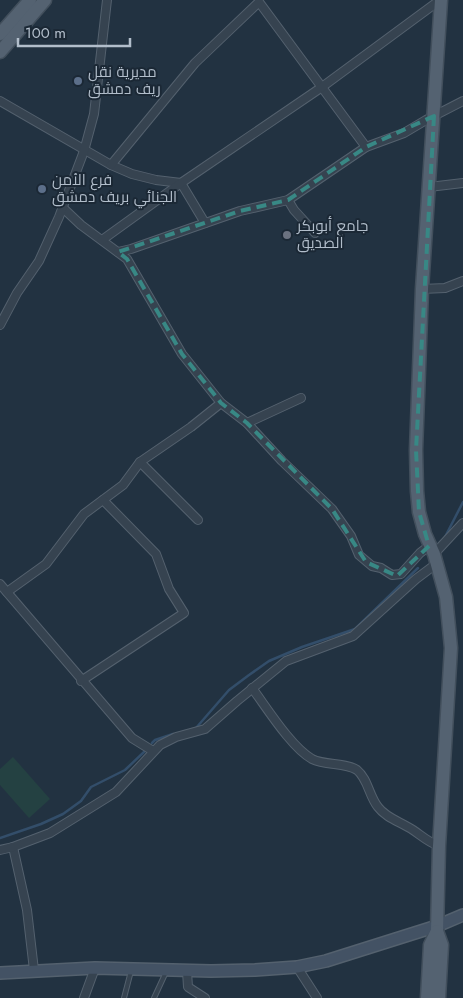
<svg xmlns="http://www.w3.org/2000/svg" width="463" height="998" viewBox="0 0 463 998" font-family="Jost,Cairo,sans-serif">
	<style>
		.green { fill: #244142 }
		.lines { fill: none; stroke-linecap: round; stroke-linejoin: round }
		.stream { stroke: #334e6a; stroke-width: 2.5 }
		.lane-casing { stroke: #54616e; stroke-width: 6 }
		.street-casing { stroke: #54616e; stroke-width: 10 }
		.secondary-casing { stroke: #54616e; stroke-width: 14 }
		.primary-casing { stroke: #424f5c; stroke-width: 15 }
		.lane { stroke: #364350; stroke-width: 4 }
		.street { stroke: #364350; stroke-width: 8 }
		.secondary { stroke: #435264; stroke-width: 11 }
		.primary { stroke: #546271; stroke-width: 12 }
		.marked { fill: none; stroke: #388885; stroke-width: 4; stroke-dasharray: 10 6; stroke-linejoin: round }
		.service-dot { fill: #5c6f8a; stroke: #1b2835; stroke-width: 2 }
		.worship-dot { fill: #6b7280; stroke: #1b2835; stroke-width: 2 }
		.labels { text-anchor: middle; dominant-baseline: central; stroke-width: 4; stroke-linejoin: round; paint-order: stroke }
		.poi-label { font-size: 15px; fill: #b2becb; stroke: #1b2835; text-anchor: start }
	</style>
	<rect width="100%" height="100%" fill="#223241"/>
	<path class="green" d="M13,757L50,799L29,818L0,785V769Z"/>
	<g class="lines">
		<g class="stream">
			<path d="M445,537L463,502"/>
			<path d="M196,728L229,690L249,675L269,661L302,647L355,629L418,568"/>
			<path d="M152,743L155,740L173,734"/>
			<path d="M0,838L41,824L63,814L81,801L91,787L125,770L144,752"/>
		</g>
		<defs>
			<g id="lane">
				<path d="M124,998L131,971"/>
				<path d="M154,998L166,972"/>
			</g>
			<g id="street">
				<path d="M0,101L111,165L132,174L156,180L181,183L205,223"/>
				<path d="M111,165L195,63L259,2L366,147"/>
				<path d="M429,187L463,183"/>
				<path d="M288,200L294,210L315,233"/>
				<path d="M63,208L81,225L127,259L182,354L221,403L247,423L282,461L332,509L351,536L359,555L372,566L381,568L392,575L401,574L420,553L429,546"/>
				<path d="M102,240L181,183L322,87L440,0"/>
				<path d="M118,252L131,249L240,211L288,200L366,147L404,133L426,120L463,101"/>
				<path d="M422,289L445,288L463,281"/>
				<path d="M0,325L17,293L39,261L59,217L84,151L94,114L107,0"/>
				<path d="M247,423L301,398"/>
				<path d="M140,462L198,520"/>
				<path d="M434,554L463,523"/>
				<path d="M0,584L132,738L153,751"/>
				<path d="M7,592L46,564L84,514L123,485L140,462L191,427L221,403"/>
				<path d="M81,681L184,613L169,589L156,554L103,500"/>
				<path d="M252,688C267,708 291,747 312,759C326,766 345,762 357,770C368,779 369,796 378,807C386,818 401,822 413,830C422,836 428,842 439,846"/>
				<path d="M13,847L27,910L34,970"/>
				<path d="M0,850L13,847L50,833L116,792L160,745L176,737L205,729L237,701L286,661L353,636L416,579L436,564"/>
				<path d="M297,967L317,998"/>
				<path d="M187,971L188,987L205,998"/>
				<path d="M84,998L95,968"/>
			</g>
			<path id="secondary" d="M0,973L95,968L211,971L255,970L297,967L326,961L437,926L463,915"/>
			<g id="primary">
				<path d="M0,34L30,0"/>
				<path d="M0,52L45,0"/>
				<path d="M437,931L439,846L451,648L446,597L434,554L425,534L419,512L417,491L416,450L422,289L441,0"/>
				<path d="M427,998L430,945L437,931L442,945L439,998"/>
			</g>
		</defs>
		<use href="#lane" class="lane-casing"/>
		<use href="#street" class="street-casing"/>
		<use href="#secondary" class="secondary-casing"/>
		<use href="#primary" class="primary-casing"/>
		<use href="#lane" class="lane"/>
		<use href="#street" class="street"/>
		<use href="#secondary" class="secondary"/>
		<use href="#primary" class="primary"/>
	</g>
	<path class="marked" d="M434,116L416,450L419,512L429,546L397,576L366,562L332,509L247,423L221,403L182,354L127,259L118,252L240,211L288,200L366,147Z"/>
	<g class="service-dot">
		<circle cx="78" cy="81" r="5"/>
		<circle cx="42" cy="189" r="5"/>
	</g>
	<circle class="worship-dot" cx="287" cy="235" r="5"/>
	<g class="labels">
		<g class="poi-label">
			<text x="88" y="72">مديرية نقل<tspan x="88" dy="17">ريف دمشق</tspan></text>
			<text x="52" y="180">فرع الأمن<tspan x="52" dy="17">الجنائي بريف دمشق</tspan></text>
			<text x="297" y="226">جامع أبوبكر<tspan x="297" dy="17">الصديق</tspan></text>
		</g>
	</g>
	<path d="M18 38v8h112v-8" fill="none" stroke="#b2becb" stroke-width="2.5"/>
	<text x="25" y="38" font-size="15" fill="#b2becb" stroke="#1b2835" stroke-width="4" paint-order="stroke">100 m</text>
</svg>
